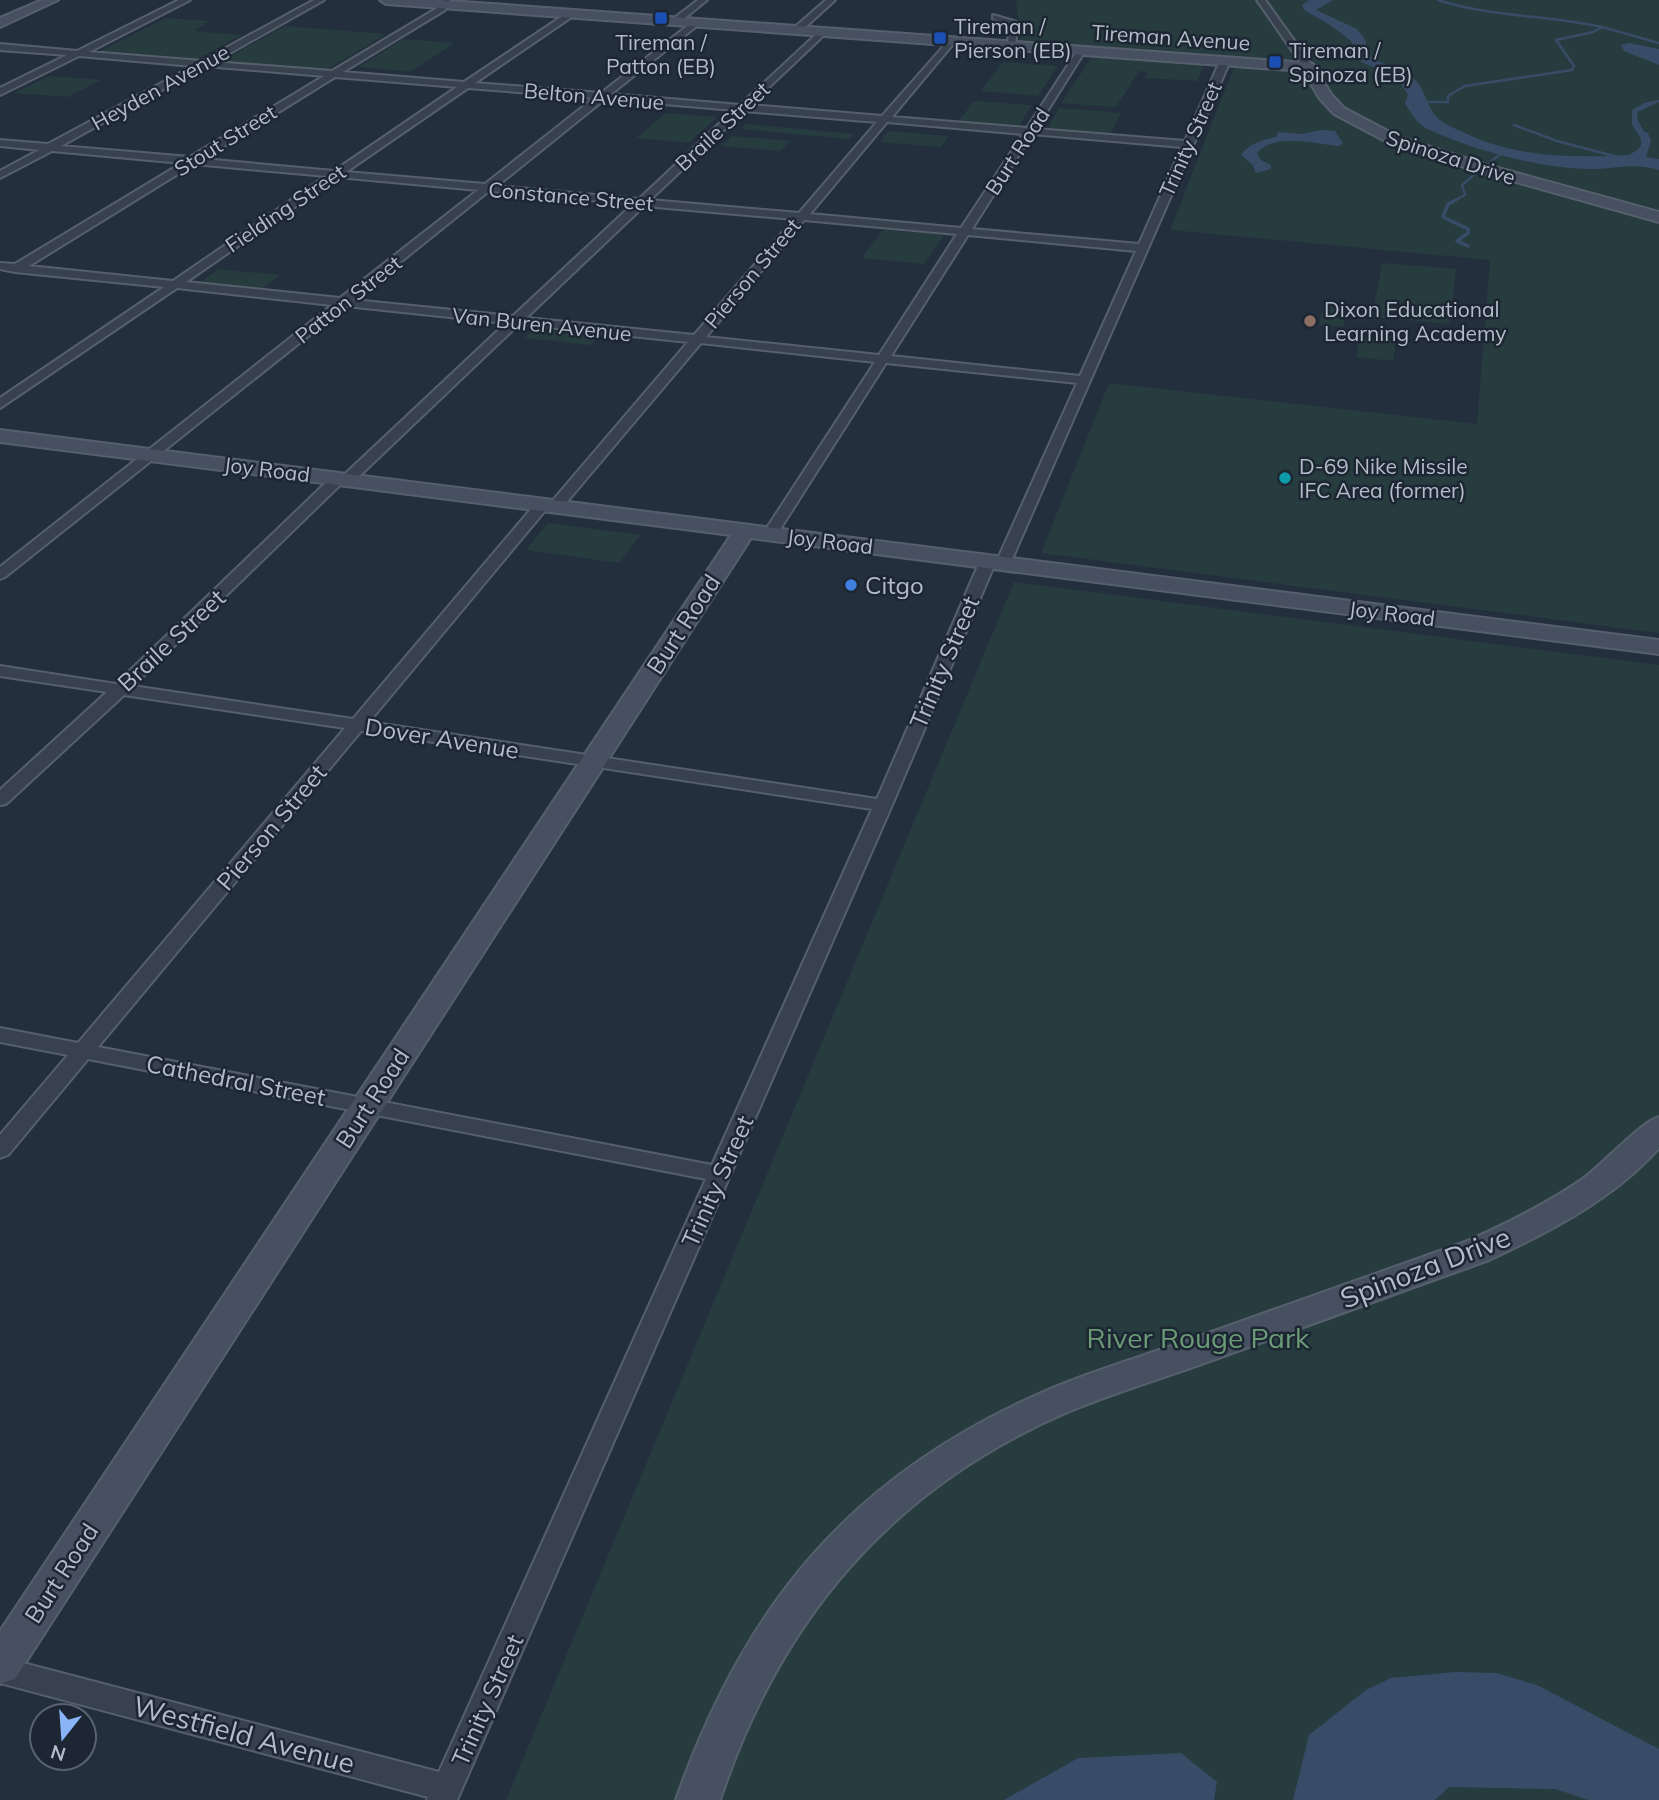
<svg xmlns="http://www.w3.org/2000/svg" width="1659" height="1800" viewBox="0 0 1659 1800" font-family="Mulish,sans-serif">
	<style>
		.green { fill: #263c3f }
		.water { fill: #394c67 }
		.lines { fill: none; stroke-linecap: round; stroke-linejoin: round }
		.stream-far1 { stroke: #394c67; stroke-width: 2.5 }
		.stream { stroke: #394c67; stroke-width: 3.5 }
		.street-casing { stroke: #565f6c; stroke-width: 4 }
		.secondary-casing { stroke: #565f6c; stroke-width: 4 }
		.street { fill: #38414e; fill-rule: evenodd }
		.secondary { fill: #465061; fill-rule: evenodd }
		.transit-dot { fill: #1a4fb4; stroke: #1d2633; stroke-width: 2.5 }
		.education-dot { fill: #8d6e63; stroke: #1d2633; stroke-width: 2.5 }
		.culture-dot { fill: #0f9aa8; stroke: #1d2633; stroke-width: 2.5 }
		.shop-dot { fill: #3f7fe0; stroke: #1d2633; stroke-width: 2.5 }
		.labels { text-anchor: middle; dominant-baseline: central; stroke-width: 5; stroke-linejoin: round; paint-order: stroke }
		.far-poi-label { font-size: 21px; fill: #b4bcc9; stroke: #1d2633; text-anchor: start }
		.far-street-label { font-size: 21px; fill: #b4bcc9; stroke: #1d2633 }
		.poi-label { font-size: 24px; fill: #b4bcc9; stroke: #1d2633; text-anchor: start }
		.street-label { font-size: 24px; fill: #b4bcc9; stroke: #1d2633 }
		.near-street-label { font-size: 28px; fill: #b4bcc9; stroke: #1d2633 }
		.near-park-label { font-size: 28px; fill: #6b9a76; stroke: #1d2633 }
	</style>
	<rect width="100%" height="100%" fill="#242f3e"/>
	<g class="green">
		<path d="M1016,0H1659V633L1041,553L1109,383L1477,424L1490,260L1171,230L1169,233L1237,59L1020,41Z"/>
		<path d="M166,18L209,21L194,31L242,35L197,59L100,51Z"/>
		<path d="M285,26L386,34L325,71L220,62Z"/>
		<path d="M404,39L455,43L410,72L358,67Z"/>
		<path d="M1092,57L1204,65L1197,81L1145,78L1147,72L1139,71L1116,107L1061,103Z"/>
		<path d="M1003,62L1058,66L1038,96L981,91Z"/>
		<path d="M49,76L101,80L68,97L15,93Z"/>
		<path d="M974,101L1032,105L1018,127L958,122Z"/>
		<path d="M1059,108L1121,113L1109,136L1046,131Z"/>
		<path d="M666,113L717,117L689,143L636,138Z"/>
		<path d="M746,124L854,134L850,139L741,129Z"/>
		<path d="M888,131L949,136L941,147L880,142Z"/>
		<path d="M732,136L790,141L780,151L721,146Z"/>
		<path d="M883,230L944,235L924,264L862,258Z"/>
		<path d="M1382,263L1456,269L1450,324L1372,317Z"/>
		<path d="M219,269L280,275L261,290L199,283Z"/>
		<path d="M1328,306L1347,308L1343,327L1319,325L1323,308Z"/>
		<path d="M534,329L600,336L591,345L525,338Z"/>
		<path d="M1360,337L1396,340L1393,361L1356,357Z"/>
		<path d="M548,523L641,535L619,563L526,550Z"/>
		<path d="M1014,582L1659,665V1800H506Z"/>
	</g>
	<g class="water">
		<path d="M1309,0H1333L1316,10L1357,29L1366,41L1365,51C1377,66 1398,65 1412,77C1428,90 1424,107 1441,121C1448,126 1457,129 1465,133C1517,158 1573,158 1629,155C1648,145 1642,140 1632,125V110L1644,103L1659,100V102L1637,112C1639,124 1634,128 1648,133L1651,141L1646,157L1659,159V170C1630,162 1617,169 1589,169C1537,168 1474,150 1427,129C1416,122 1411,114 1405,103L1408,95C1392,64 1365,71 1349,52L1353,45L1351,41L1330,25L1304,10L1302,5Z"/>
		<path d="M1629,43L1659,49V65L1624,51L1621,45Z"/>
		<path d="M1321,130L1335,131L1343,143L1339,146C1314,144 1275,132 1257,153L1261,160L1271,165V169L1256,173L1252,164L1241,155C1249,143 1263,140 1276,137L1278,132L1302,134Z"/>
		<path d="M1455,1672L1496,1673L1537,1685L1659,1749V1800H1589L1555,1789L1449,1787L1435,1800H1293L1309,1735L1366,1690L1391,1678Z"/>
		<path d="M1181,1753L1217,1782L1214,1800H1004L1078,1758Z"/>
	</g>
	<g class="lines">
		<g class="stream-far1">
			<path d="M1602,27L1659,43"/>
			<path d="M1420,102H1448V96L1465,86L1572,70L1574,66L1556,40L1593,32L1602,27C1548,15 1490,17 1438,0"/>
			<path d="M1633,114L1643,132V139"/>
			<path d="M1514,125L1557,141L1614,156"/>
			<path d="M1491,161L1501,154"/>
			<path d="M1452,202L1465,195L1462,185L1482,168"/>
		</g>
		<path class="stream" d="M1456,200L1448,204L1443,217L1468,229V233L1457,241L1468,246"/>
		<defs>
			<g id="street">
				<path d="M179,0H190L89,52L202,61L314,0H324L214,62L332,71L439,7L442,0H450L445,10L343,72L464,82L570,11L573,16L475,83L601,93L695,20L698,25L611,94L740,105L822,29L825,34L750,105L882,116L950,39L953,40V44L892,117L1027,128L1077,51L1081,48L1085,51L1036,129L1185,141L1220,61L1225,58L1230,61L1009,566L1004,568L996,563L1077,383L886,363L777,534L770,538L763,534L875,362L701,343L560,510L555,511L548,507L369,722L877,799L980,561L988,556L996,561L892,805L457,1800H427L428,1797L0,1683V1657L439,1772L706,1179L88,1059L8,1155L0,1158V1135L68,1055L0,1042V1028L78,1043L345,728L124,695L6,804L0,805V790L107,692L0,676V666L116,684L334,475H344L506,323L346,306L5,577L0,579V567L332,305L177,288L0,408V398L164,287L15,272L0,269V263L15,264L182,163L52,151L0,178V171L39,150L0,146V140L48,144L193,66L79,56L0,95V88L67,55L0,50V44L77,51ZM205,66L324,76L190,157L61,146ZM335,77L457,87L334,171L203,159ZM468,88L594,98L485,184L346,172ZM605,99L734,110L639,199L497,186ZM744,111L877,122L799,213L650,200ZM887,122L1023,134L961,228L810,214ZM1032,134L1182,147L1139,244L972,229ZM194,164L326,176L173,281L29,266ZM338,177L478,190L340,298L186,282ZM489,191L633,204L513,316L353,300ZM644,206L794,219L694,335L526,318ZM804,220L957,234L879,355L706,337ZM968,235L1136,251L1080,376L891,356ZM519,324L688,342L549,505L542,501L537,502L353,719L133,686L343,482H353ZM361,731L872,809L712,1165L98,1047Z"/>
				<path d="M698,0H707L679,23H673V19Z"/>
				<path d="M826,0H835L800,32H794V28Z"/>
				<path d="M1257,0H1265L1313,67L1311,69H1305Z"/>
				<path d="M993,15L1017,22L1015,48L1008,46L1009,23L993,19Z"/>
			</g>
			<g id="secondary">
				<path d="M42,0H58L0,27V18Z"/>
				<path d="M380,0H436L1308,63L1313,64L1331,94L1344,108L1399,137L1487,165L1659,212V222L1477,171L1389,143L1334,114L1320,99L1303,71L386,4Z"/>
				<path d="M0,430L1659,640V654L751,538L15,1679L0,1684V1631L731,535L0,442Z"/>
				<path d="M1659,1117V1148C1613,1199 1551,1231 1489,1260C1396,1293 1303,1327 1210,1361C1163,1378 1116,1392 1070,1411C892,1487 780,1619 720,1800H676C744,1605 851,1477 1041,1393C1088,1372 1138,1358 1186,1341C1279,1308 1372,1275 1465,1242C1506,1224 1547,1204 1584,1178C1604,1163 1641,1122 1659,1117Z"/>
			</g>
		</defs>
		<use href="#street" class="street-casing"/>
		<use href="#secondary" class="secondary-casing"/>
		<use href="#street" class="street"/>
		<use href="#secondary" class="secondary"/>
	</g>
	<g class="transit-dot">
		<rect x="654" y="11" width="14" height="14" rx="3.5"/>
		<rect x="933" y="31" width="14" height="14" rx="3.5"/>
		<rect x="1268" y="55" width="14" height="14" rx="3.5"/>
	</g>
	<circle class="education-dot" cx="1310" cy="321" r="7"/>
	<circle class="culture-dot" cx="1285" cy="478" r="7"/>
	<circle class="shop-dot" cx="851" cy="585" r="7"/>
	<g class="labels">
		<g class="far-poi-label">
			<text x="954" y="26">Tireman /<tspan x="954" dy="24">Pierson (EB)</tspan></text>
			<text x="661" y="42" text-anchor="middle">Tireman /<tspan x="661" dy="24">Patton (EB)</tspan></text>
			<text x="1289" y="50">Tireman /<tspan x="1289" dy="24">Spinoza (EB)</tspan></text>
			<text x="1324" y="309">Dixon Educational<tspan x="1324" dy="24">Learning Academy</tspan></text>
			<text x="1299" y="466">D-69 Nike Missile<tspan x="1299" dy="24">IFC Area (former)</tspan></text>
		</g>
		<g class="far-street-label">
			<text transform="translate(1171 37) rotate(4)">Tireman Avenue</text>
			<text transform="translate(160 87) rotate(-29)">Heyden Avenue</text>
			<text transform="translate(594 96) rotate(5)">Belton Avenue</text>
			<text transform="translate(722 126) rotate(-43)">Braile Street</text>
			<text transform="translate(1190 139) rotate(-66)">Trinity Street</text>
			<text transform="translate(225 140) rotate(-32)">Stout Street</text>
			<text transform="translate(1017 151) rotate(-57)">Burt Road</text>
			<text transform="translate(1451 157) rotate(18)">Spinoza Drive</text>
			<text transform="translate(571 196) rotate(5)">Constance Street</text>
			<text transform="translate(285 208) rotate(-34)">Fielding Street</text>
			<text transform="translate(752 273) rotate(-50)">Pierson Street</text>
			<text transform="translate(348 299) rotate(-38)">Patton Street</text>
			<text transform="translate(542 324) rotate(6)">Van Buren Avenue</text>
			<text transform="translate(267 469) rotate(7)">Joy Road</text>
			<text transform="translate(830 541) rotate(7)">Joy Road</text>
			<text transform="translate(1392 613) rotate(7)">Joy Road</text>
		</g>
		<g class="poi-label">
			<text x="865" y="585">Citgo</text>
		</g>
		<g class="street-label">
			<text transform="translate(683 624) rotate(-57)">Burt Road</text>
			<text transform="translate(171 640) rotate(-43)">Braile Street</text>
			<text transform="translate(944 662) rotate(-67)">Trinity Street</text>
			<text transform="translate(442 738) rotate(9)">Dover Avenue</text>
			<text transform="translate(271 827) rotate(-50)">Pierson Street</text>
			<text transform="translate(236 1080) rotate(11)">Cathedral Street</text>
			<text transform="translate(372 1098) rotate(-57)">Burt Road</text>
			<text transform="translate(717 1181) rotate(-66)">Trinity Street</text>
			<text transform="translate(61 1573) rotate(-57)">Burt Road</text>
			<text transform="translate(487 1700) rotate(-66)">Trinity Street</text>
		</g>
		<g class="near-street-label">
			<text transform="translate(1425 1267) rotate(-21)">Spinoza Drive</text>
			<text transform="translate(244 1734) rotate(15)">Westfield Avenue</text>
		</g>
		<g class="near-park-label">
			<text x="1198" y="1337">River Rouge Park</text>
		</g>
	</g>
	<g transform="translate(63 1737) rotate(197)"><circle r="33" fill="#1d2633" stroke="#59626f" stroke-width="2"/>
	<path d="M0-5L12 26L0 18L-12 26Z" fill="#8ab4f8"/>
	<text y="-10" font-size="19" font-weight="bold" text-anchor="middle" fill="#b4bcc9">N</text>
	</g>
</svg>
